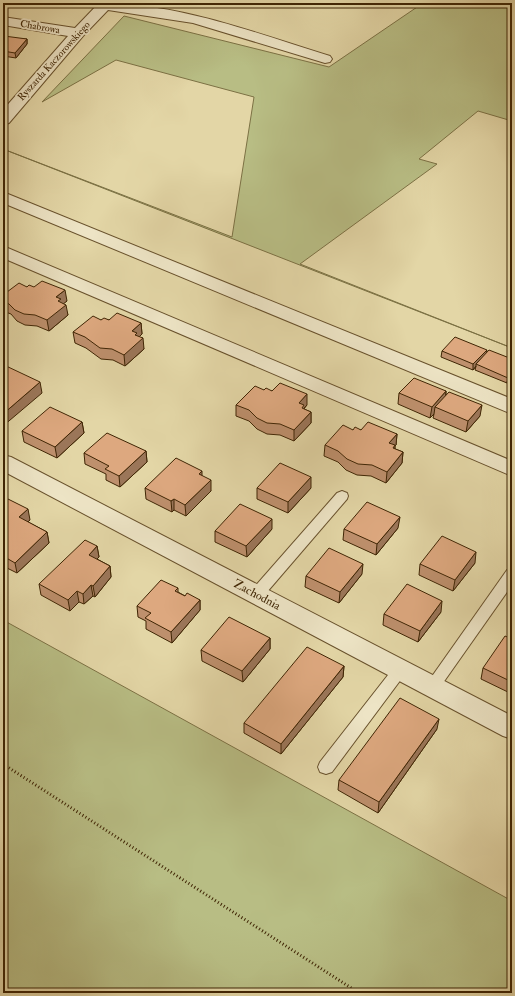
<svg xmlns="http://www.w3.org/2000/svg" width="515" height="996" viewBox="0 0 515 996" font-family="'IM FELL Double Pica',serif">
	<style>
		.green { fill: #b8bd84; stroke: #7c7144 }
		.lines { fill: none; stroke-linecap: round; stroke-linejoin: round }
		.lane-casing { stroke: #68512c; stroke-width: 2 }
		.street-casing { stroke: #68512c; stroke-width: 2 }
		.path { stroke: #3f2504; stroke-width: 3; stroke-dasharray: 1 2.5; stroke-linecap: butt }
		.lane { fill: #ede4c5; fill-rule: evenodd }
		.street { fill: #ede4c5; fill-rule: evenodd }
		.wall { fill: #be906d; stroke: #3f2504 }
		.shaded-wall { fill: #9b7659; stroke: #3f2504 }
		.building { fill: #dda87f; stroke: #3f2504 }
		.labels { text-anchor: middle; dominant-baseline: central; stroke-width: 3.5; stroke-linejoin: round; paint-order: stroke }
		.far-street-label { font-size: 10px; fill: #3f2504; stroke: #ede4c5 }
		.street-label { font-size: 12px; fill: #3f2504; stroke: #ede4c5 }
	</style>
	<rect width="100%" height="100%" fill="#e3d6a6"/>
	<filter id="stains"><feTurbulence type="fractalNoise" baseFrequency=".005" numOctaves="4"/><feColorMatrix values="0 0 0 0 .2 0 0 0 0 .09 0 0 0 0 .02 0 0 0 .5 -.17"/></filter>
	<radialGradient id="worn" r=".72"><stop offset=".6" stop-color="#630" stop-opacity="0"/><stop offset="1" stop-color="#630" stop-opacity=".3"/></radialGradient>
	<g class="green">
		<path d="M423,3H512V121L478,111L419,159L437,164L300,264L512,348L3,149L232,237L254,97L116,60L42,102L124,16L329,67Z"/>
		<path d="M3,620L512,901V993H3Z"/>
	</g>
	<g class="lines">
		<defs>
			<g id="lane">
				<path d="M342,491L347,493L348,496L347,499L261,599L256,600L251,599L249,595L251,591L337,493Z"/>
				<path d="M512,569V585L438,690L433,692L428,690L426,686L428,682L507,570Z"/>
				<path d="M400,664L405,666L407,670L405,674L332,772L326,774L320,772L318,767L320,762L395,666Z"/>
			</g>
			<g id="street">
				<path d="M99,3C179,3 255,33 330,56L332,59L330,62L325,63L193,23L108,10L83,36L9,123L3,125V110L68,36L3,25V17L75,28Z"/>
				<path d="M3,192L512,399V414L3,203Z"/>
				<path d="M3,246L512,461V476L3,258Z"/>
				<path d="M3,455L11,457L512,716V739L503,736L3,471Z"/>
			</g>
		</defs>
		<use href="#lane" class="lane-casing"/>
		<use href="#street" class="street-casing"/>
		<path class="path" d="M3,764L359,993"/>
		<use href="#lane" class="lane"/>
		<use href="#street" class="street"/>
	</g>
	<g class="wall">
		<path d="M3,38L27,39V44L16,58L3,56Z"/>
		<path d="M27,287L67,301L63,303L68,315L49,331L37,326L25,325L17,321L11,314L3,311V295Z"/>
		<path d="M101,320H109L141,323L142,334L139,337L144,349L125,366L113,360L101,359L86,348L75,343L73,332Z"/>
		<path d="M442,351L486,353L512,359L507,383L475,370L476,366L473,370L441,357Z"/>
		<path d="M264,390L272,391L307,405L304,409L311,412V423L294,441L280,435L267,434L257,429L249,421L236,416V405Z"/>
		<path d="M446,391V395L480,416L466,432L433,418L434,414L430,418L398,404L399,393Z"/>
		<path d="M82,422L84,433L57,458L24,442L22,431Z"/>
		<path d="M353,430H361L397,434L396,445L395,446V449L403,452L402,463L386,483L371,476L357,475L346,470L338,462L324,456L325,445Z"/>
		<path d="M146,451L147,462L120,487L106,480V474L85,464L84,453Z"/>
		<path d="M202,476L211,491L186,516L174,510L172,512L146,499L145,488Z"/>
		<path d="M257,488H311L288,513L257,499Z"/>
		<path d="M3,501L30,520L28,522L47,532L49,543L17,573L3,566Z"/>
		<path d="M398,528L376,555L343,540L344,529Z"/>
		<path d="M272,529L247,557L215,542V531Z"/>
		<path d="M97,546L99,557L97,559L110,566L111,577L95,597L93,596L84,604L79,602L70,611L41,595L39,584Z"/>
		<path d="M475,563L453,591L419,575L420,564Z"/>
		<path d="M362,574L339,603L305,587L306,576Z"/>
		<path d="M178,588V592L185,596L200,600V610L172,643L146,629V621L138,617L137,606Z"/>
		<path d="M441,612L418,642L383,625L384,614Z"/>
		<path d="M270,638V649L243,682L202,661L201,650Z"/>
		<path d="M512,639V694L481,679L483,668Z"/>
		<path d="M344,666L343,677L281,754L244,733V723Z"/>
		<path d="M437,729L378,813L338,790L339,780Z"/>
	</g>
	<g class="shaded-wall">
		<path d="M27,39V44L16,58L15,53Z"/>
		<path d="M65,290L67,301L62,305H66L68,315L49,331L47,320L56,297Z"/>
		<path d="M141,323L142,334L138,338H143L144,349L125,366L124,355L132,331Z"/>
		<path d="M487,350L486,355L476,364V366L473,370V364Z"/>
		<path d="M512,373V378L507,383L508,378Z"/>
		<path d="M40,382L42,393L3,426V414Z"/>
		<path d="M446,391L445,402L435,407L434,414L430,418L432,407Z"/>
		<path d="M307,394V405L304,408V416L299,403Z"/>
		<path d="M482,405L480,416L466,432L468,421Z"/>
		<path d="M311,412V423L294,441V430Z"/>
		<path d="M82,422L84,433L57,458L55,447Z"/>
		<path d="M397,434L396,445L395,446L394,456L389,443Z"/>
		<path d="M146,451L147,462L120,487L119,476Z"/>
		<path d="M403,452L402,463L386,483L387,472Z"/>
		<path d="M202,471V482L199,474Z"/>
		<path d="M311,477V488L288,513V502Z"/>
		<path d="M211,480V491L186,516L185,505Z"/>
		<path d="M174,499V510L172,512L171,501Z"/>
		<path d="M28,509L30,520L21,528L19,517Z"/>
		<path d="M400,517L398,528L376,555L377,544Z"/>
		<path d="M272,519V529L247,557L246,546Z"/>
		<path d="M47,532L49,543L17,573L15,563Z"/>
		<path d="M97,546L99,557L90,566L89,555Z"/>
		<path d="M476,552L475,563L453,591L455,580Z"/>
		<path d="M363,564L362,574L339,603L340,592Z"/>
		<path d="M110,566L111,577L95,597L93,586Z"/>
		<path d="M91,585L93,596L84,604L83,594Z"/>
		<path d="M77,591L79,602L70,611L68,600Z"/>
		<path d="M200,600V610L172,643L171,632Z"/>
		<path d="M442,601L441,612L418,642L420,631Z"/>
		<path d="M270,638V649L243,682L242,671Z"/>
		<path d="M344,666L343,677L281,754V744Z"/>
		<path d="M439,719L437,729L378,813L379,802Z"/>
	</g>
	<g class="building">
		<path d="M4,36L27,39L15,53L3,51V38Z"/>
		<path d="M42,281L65,290L56,297L61,299L58,301L66,305L47,320L35,315L24,314L15,310L9,304L3,301V295L19,283L27,287L29,285L34,287Z"/>
		<path d="M117,313L141,323L132,331L137,333L135,335L143,338L124,355L112,349L100,348L85,337L73,332L93,316L101,320L104,318L109,320Z"/>
		<path d="M455,337L487,350L473,364L442,351Z"/>
		<path d="M489,350L512,359V373L508,378L476,364Z"/>
		<path d="M4,365L40,382L3,414V366Z"/>
		<path d="M414,378L446,391L432,407L399,393Z"/>
		<path d="M280,383L307,394L299,403L304,405L302,408L311,412L294,430L280,424L267,423L257,418L249,410L236,405L255,386L264,390L266,388L272,391Z"/>
		<path d="M449,392L482,405L468,421L435,407Z"/>
		<path d="M50,407L82,422L55,447L22,431Z"/>
		<path d="M368,422L397,434L389,443L395,445L393,448L403,452L387,472L372,465L358,464L347,459L338,451L325,445L343,425L353,430L355,427L361,430Z"/>
		<path d="M107,433L146,451L119,476L105,469L109,466L84,453Z"/>
		<path d="M176,458L202,471L199,474L211,480L185,505L174,499L171,501L145,488Z"/>
		<path d="M280,463L311,477L288,502L257,488Z"/>
		<path d="M6,498L28,509L19,517L47,532L15,563L3,556V528L4,527H3V501Z"/>
		<path d="M367,502L400,517L377,544L344,529Z"/>
		<path d="M240,504L272,519L246,546L215,531Z"/>
		<path d="M442,536L476,552L455,580L420,564Z"/>
		<path d="M85,540L97,546L89,555L110,566L93,586L91,585L83,594L77,591L68,600L39,584Z"/>
		<path d="M329,548L363,564L340,592L306,576Z"/>
		<path d="M161,580L178,588L175,591L185,596L187,593L200,600L171,632L145,618L151,613L137,606Z"/>
		<path d="M407,584L442,601L420,631L384,614Z"/>
		<path d="M229,617L270,638L242,671L201,650Z"/>
		<path d="M505,636L512,639V682L483,668Z"/>
		<path d="M307,647L344,666L281,744L244,723Z"/>
		<path d="M400,698L439,719L379,802L339,780Z"/>
	</g>
	<g class="labels">
		<g class="far-street-label">
			<text transform="translate(40 27) rotate(10)">Chabrowa</text>
			<text transform="translate(54 61) rotate(-48)">Ryszarda Kaczorowskiego</text>
		</g>
		<g class="street-label">
			<text transform="translate(257 595) rotate(28)">Zachodnia</text>
		</g>
	</g>
	<rect width="515" height="996" fill="none" stroke="#e3d6a6" stroke-width="16"/>
	<rect x="4" y="4" width="507" height="988" fill="none" stroke="#3f2504" stroke-width="2"/>
	<rect x="8" y="8" width="499" height="980" fill="none" stroke="#3f2504"/>
	<rect width="100%" height="100%" filter="url(#stains)"/>
	<rect width="100%" height="100%" fill="url(#worn)"/>
</svg>
